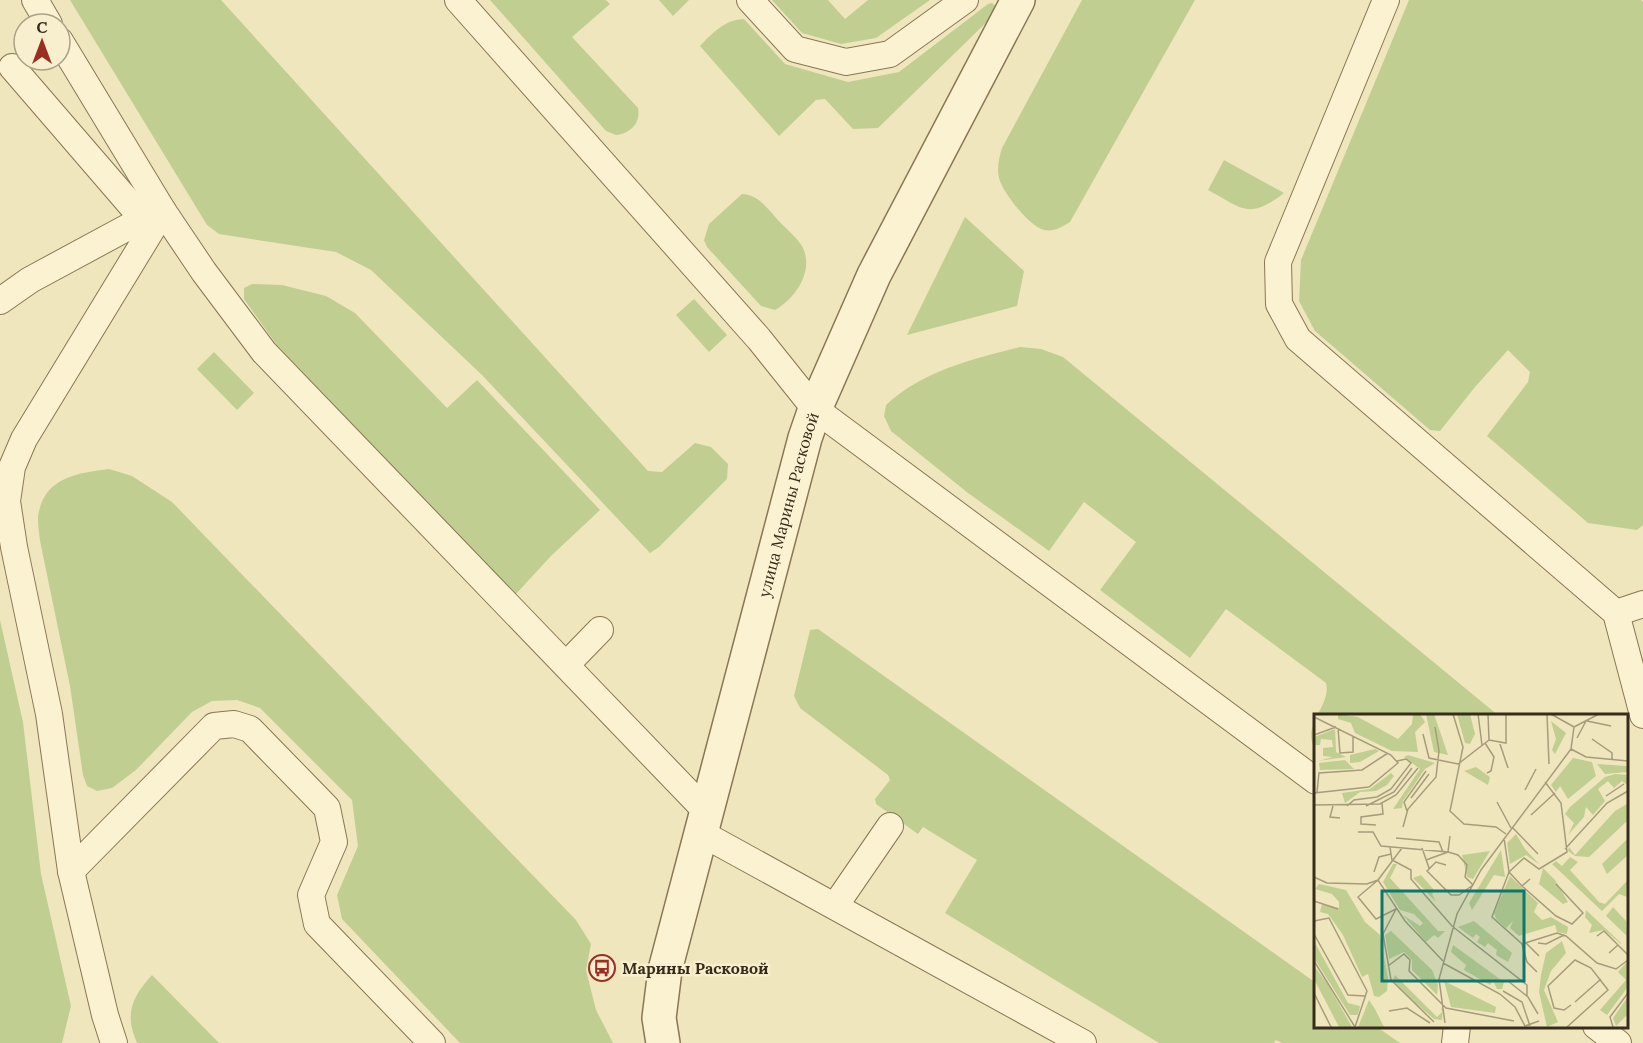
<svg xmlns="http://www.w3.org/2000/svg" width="1643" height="1043" viewBox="0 0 1643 1043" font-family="Lora,serif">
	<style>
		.green { fill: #c1ce91 }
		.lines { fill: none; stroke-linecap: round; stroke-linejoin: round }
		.service-casing { stroke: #897655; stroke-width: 28 }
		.tertiary-casing { stroke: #897655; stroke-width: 36 }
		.service { stroke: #fbf2d1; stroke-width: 26 }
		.tertiary { stroke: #fbf2d1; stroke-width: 33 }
		.labels { text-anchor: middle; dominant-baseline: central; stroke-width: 5; stroke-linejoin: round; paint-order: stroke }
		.street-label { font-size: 16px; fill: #372c1b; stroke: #f7efcd }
		.poi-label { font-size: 16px; font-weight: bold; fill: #372c1b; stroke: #f7efcd; text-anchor: start }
		.inset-road { fill: none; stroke: #a69c7c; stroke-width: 1.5 }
		.view { fill: #0f766e; fill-opacity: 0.15; stroke: #0f766e; stroke-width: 3 }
		.inset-edge { fill: none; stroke: #372c1b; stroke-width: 3 }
	</style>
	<rect width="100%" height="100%" fill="#f0e6bd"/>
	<g class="green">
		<path d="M70,0H221L648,471L662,472L695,443L711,447L728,464L727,479L659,547L650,553L482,375L371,270L336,252L219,234L207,225Z"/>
		<path d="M490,0H606L610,4L572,37L638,108C641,123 631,133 616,135L606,131Z"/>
		<path d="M659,0H689L673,16Z"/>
		<path d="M772,0H828L845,19L868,0H930L876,38L841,44L802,33Z"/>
		<path d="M1082,0H1195L1070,222C1062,227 1054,232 1044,230C1029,226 1005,195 1000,181C996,170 999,158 1002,148Z"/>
		<path d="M1409,0H1641L1643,2V525L1637,530L1588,523L1487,436L1528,382L1530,372L1508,350L1475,387L1440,431L1430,430L1315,331L1299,301L1301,260Z"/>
		<path d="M992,3L997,7L996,13L878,128L853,129L825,99L816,100L779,136L700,46C711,34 726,19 744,19L785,64L848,82L899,72L988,4Z"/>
		<path d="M1224,160L1284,193C1249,220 1243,209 1208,190Z"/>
		<path d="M742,194C759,195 767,208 778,220C786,229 798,238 803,248C814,272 795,299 775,310L761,306L707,247L704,240L709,224Z"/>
		<path d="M965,217L1024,271L1017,306L907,335Z"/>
		<path d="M252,284L282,285L326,296L355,313L447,408L477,380L600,510L551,556L515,595L276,344L244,299V288Z"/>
		<path d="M694,299L727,335L709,352L676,315Z"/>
		<path d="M1020,347L1041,349L1063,357L1499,716H1316V750C1299,727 1332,706 1326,683L1226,609L1190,658L1100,590L1136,542L1084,502L1049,551L968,493L891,431L884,416L886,405C922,371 973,359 1020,347Z"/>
		<path d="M214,352L254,393L237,410L197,369Z"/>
		<path d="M109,469L132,476L172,502L576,920L591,944L586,970L596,1010L613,1043H460L342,919L337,895L358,846L352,800L260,708L237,700L212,701L192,712L136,770L112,788L97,791L87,786L83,775L70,686L40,541C39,533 38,525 38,517C43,478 76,473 109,469Z"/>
		<path d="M0,620L23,722L41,874L71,1006L62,1043H0Z"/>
		<path d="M818,629L1316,983V1026L1377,1027L1400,1043H1282L1276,1040L1274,1043H1159L945,913L977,860L923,827L918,834L876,804L875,799L890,780L888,775L800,708L794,696L810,630Z"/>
		<path d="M152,975L219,1043H137C124,1014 132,997 152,975Z"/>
	</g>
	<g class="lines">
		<defs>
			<g id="service">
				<path d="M35,0L49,24"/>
				<path d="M458,0L759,339L815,409L1316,781"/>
				<path d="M750,0L795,49L846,62L890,54L965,0"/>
				<path d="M1386,0L1278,262L1279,304L1298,339L1616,613L1643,715"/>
				<path d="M60,41L163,211L204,272L264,352L707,812"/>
				<path d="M12,67L143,219"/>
				<path d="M0,301L30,280L143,219L157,214"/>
				<path d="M1616,613L1643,604"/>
				<path d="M566,665L600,630"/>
				<path d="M701,833L1083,1043"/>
				<path d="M71,871L214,726L234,724L250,729L327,808L334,842L311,895L317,924L432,1043"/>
				<path d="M835,906L890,826"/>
				<path d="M1596,1026L1618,1043"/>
				<path d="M114,1043L105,1015L71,871L49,714L14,547L7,501L12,467L24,439L163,211"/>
				<path d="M1455,1043L1457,1026"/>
			</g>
			<g id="tertiary">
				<path id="s1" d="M663,1043L659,1018L665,970L805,438L815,409L874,275L1018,0"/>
			</g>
		</defs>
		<use href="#service" class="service-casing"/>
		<use href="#tertiary" class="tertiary-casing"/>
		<use href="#service" class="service"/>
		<use href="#tertiary" class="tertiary"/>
	</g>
	<defs>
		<symbol id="bus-ring" viewBox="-11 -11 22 22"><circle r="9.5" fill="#f7efcd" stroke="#9b2d22" stroke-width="1.5"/><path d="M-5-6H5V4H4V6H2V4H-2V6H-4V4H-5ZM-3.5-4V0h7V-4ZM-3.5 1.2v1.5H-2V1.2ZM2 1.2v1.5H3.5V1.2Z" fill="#9b2d22"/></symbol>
	</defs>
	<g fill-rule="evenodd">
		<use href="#bus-ring" x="587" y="953" width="30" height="30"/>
	</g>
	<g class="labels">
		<g class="street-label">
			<text stroke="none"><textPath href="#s1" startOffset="555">улица Марины Расковой</textPath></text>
		</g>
		<g class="poi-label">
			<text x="622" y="968">Марины Расковой</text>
		</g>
	</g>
	<g transform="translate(1314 714)">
		<rect width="314" height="314" fill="#f0e6bd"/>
		<path d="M24,0L44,3L84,25L98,10L99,0H106L111,8L101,18L104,38L78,37L41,19L37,9L24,5ZM112,0H120L134,41L120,38ZM143,0H156L161,20L156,30L151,29ZM237,7L252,19L241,40L238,36L242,25ZM21,15L22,38L32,43L4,47L19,43L9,42V34L19,33L18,26L7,25L6,31H0V23ZM61,35L65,37L46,48L36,49V41ZM94,41L121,49L111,55L89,87L88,94L79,95L106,55L90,43ZM259,44L278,48L282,62L254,85L246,72L242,78L237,71ZM31,46L40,55L6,56L5,49ZM283,50L313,52V58L291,60ZM162,53L176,63L174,71L150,57ZM77,59L80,62L73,71L62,77L46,78L31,89L28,79L56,75ZM301,60L313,61V71L308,67L300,74L294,67L284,75L291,87L279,101L272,93L270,103L254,121L260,109L251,100L256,93L291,63ZM313,90V107L275,143L261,142L254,137L255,133L261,141L301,97ZM202,120L211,135L226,151L212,141L196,150L193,129ZM313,125V142L293,160L288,150ZM187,136L191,163L180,161L158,196L155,189ZM176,137L159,165L153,163L148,141ZM256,143L264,148L256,156L285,188L291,190L313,167V183L305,180L288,197L238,150L242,147L248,152ZM79,150H83L76,164L124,217H131L124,224L120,221L112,228L89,201L106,212L109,209L100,200L86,196L69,168ZM229,154L241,166L254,188L249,190L225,170ZM107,161L121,177L118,180L122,188L99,164ZM196,162L224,189L220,198L228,206L237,203L254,213L253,220L243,218L241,211L205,222L196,214L199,207L192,214L182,205L180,199ZM5,170L32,176L51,208L66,221L74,264L73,277L65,283L60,282L54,260L48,263L29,221L14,200L6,198L8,190L25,194V188L18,180L1,175ZM299,193L312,207L313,222L292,202ZM272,196L307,229V230L290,216L275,219L278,211L271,203ZM160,207L198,239L194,248L182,241L183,236L174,229L171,233L163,228L166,223L162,220L159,224L144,213ZM77,217L118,256L124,271L123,281L98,256V246L90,238L75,245L71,221ZM0,227L34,289L46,292L44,301H36L0,244ZM248,227L252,239L237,257L230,276L244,308L233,313L225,278L227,261L232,239ZM139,231L190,268L188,275H183L179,267L176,271L150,256L152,251L137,238ZM313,248V274L293,301L286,296L312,266L304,258ZM0,252L13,269L38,313H25L0,265ZM81,261L123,303L128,298L127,293L129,295L128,306L120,305L85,275L79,266ZM130,267L182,293L181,299L137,293ZM313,284V301L302,312L299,304ZM55,286L61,295L70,313H44Z" fill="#c1ce91"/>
		<path class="inset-road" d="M139,0L149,33L136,97L150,110L182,113L192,120M164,0L168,31M174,0L175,26M233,0L235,50M237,0L260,13M0,3L77,41L84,49L55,73L0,79M273,7L297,12M260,13L257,35L272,43L314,47M260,13L285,0M24,14L26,39L39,38V22M109,20L115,44L144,50L175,26M0,21L22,13M263,24L272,7M278,25L298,39V46M175,26L192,29V0M171,29L180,43L177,57L173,59M186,30L194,54M211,76L222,55M3,78L5,59L48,56L74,39M292,82L310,70M97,84L115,60M183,88L197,114M0,91L66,90L82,81L104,54M19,92L16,103L26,104M33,92L40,86L63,83L77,75L97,49L92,45L83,47M52,92L80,78L98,54M93,97L90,88L112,57M217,101L241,79M62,111L47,110V103L69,100L68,89M89,113L94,95L122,63L125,37L121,13M198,113L224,140M44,118H59L67,132L134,138M82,124L125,128L129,138M190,124L195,158L178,203L208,230L213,248L223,258M76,133L78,146L97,156V165L138,212L213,271V282M108,134L115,154M251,135L293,89L314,77M112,146L134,138M132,151L122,148L113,157L137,181H145L159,171L151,163L153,151L144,141L134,138L136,122M60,158L65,143L77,140M0,163L13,169L53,170L64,166L88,134M216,165L208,172L195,158L210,144L225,155L253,138L247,89L231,68M208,172L242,202L258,210L269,199L242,170M0,187L24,195M82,195L62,205L44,183L64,166L91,207L129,247M82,195L69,220L77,266L120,308M0,207L15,204L53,277L41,313M0,220L34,281L51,282M283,222L290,217L304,231M211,228L225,242M224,229L232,230L250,221M208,230L243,219L252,222L283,249L302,255L314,246M295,239L304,231L314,241M0,247L41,313M129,249L186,280L201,293L211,312L225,307M74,252L90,240L96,246L95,257L132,294L200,307M194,267L214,283L224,300M189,277L208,288L216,312M0,279L17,313M261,288L287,265M75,297L93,294L116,309M131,309L125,265L143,200L167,156L257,35M253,313L294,276L277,254L261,246L234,272L240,294L250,296L257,291M299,313L296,303L314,279"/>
		<path class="view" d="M68,177H210V267H68Z"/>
		<rect width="314" height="314" class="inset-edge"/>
	</g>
	<g transform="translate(42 42)"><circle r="28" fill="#f7efcd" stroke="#aaa186" stroke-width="1.5"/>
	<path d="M0-4.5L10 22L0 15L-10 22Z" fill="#9b2d22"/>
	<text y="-9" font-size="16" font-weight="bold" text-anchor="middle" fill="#372c1b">С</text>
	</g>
</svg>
